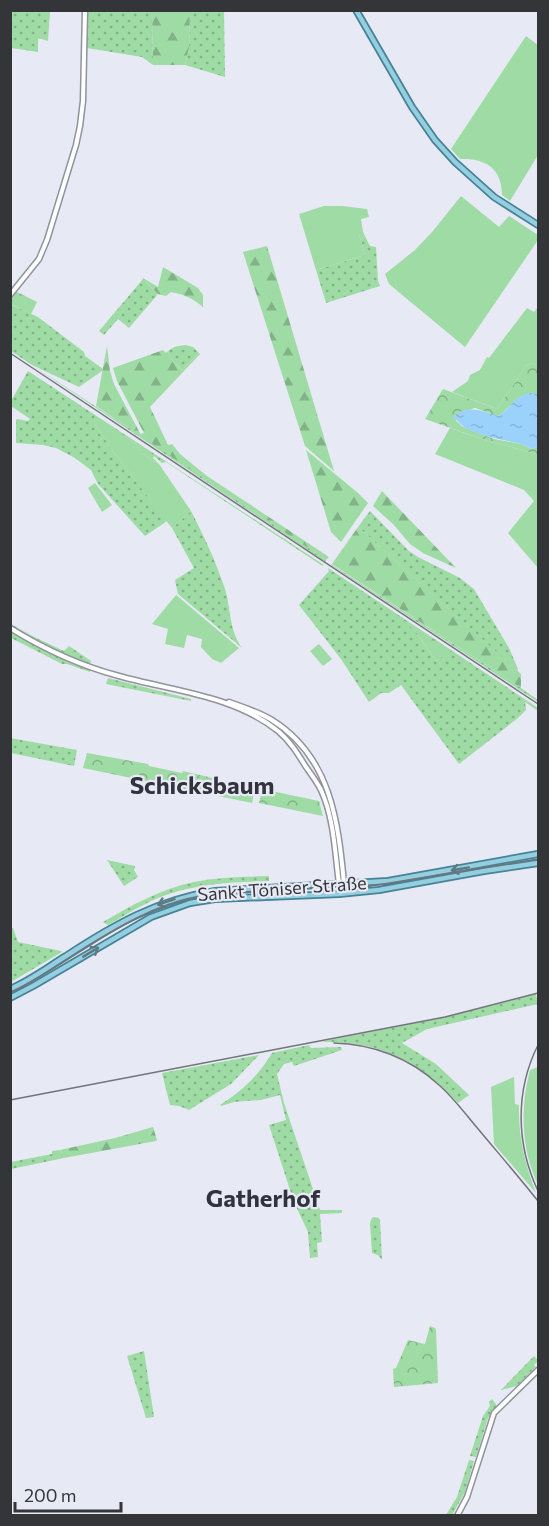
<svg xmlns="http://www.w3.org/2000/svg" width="549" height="1526" viewBox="0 0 549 1526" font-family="Commissioner,sans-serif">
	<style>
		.grass { fill: url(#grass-dots); fill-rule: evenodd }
		.forest { fill: url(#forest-firs) }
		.park { fill: url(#park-crowns) }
		.garden { fill: #9fdba4 }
		.water { fill: url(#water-ripples) }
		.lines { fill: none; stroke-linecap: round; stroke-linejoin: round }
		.minor-casing { stroke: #91939d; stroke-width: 7 }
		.major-casing { stroke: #458397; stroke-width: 8 }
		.minor { stroke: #fff; stroke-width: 4 }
		.major { stroke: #95cedf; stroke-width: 4.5 }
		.tram { stroke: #72747a; stroke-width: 1.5 }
		.rail { stroke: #72747a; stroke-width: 1.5 }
		.oneway { stroke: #607a84 }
		.labels { text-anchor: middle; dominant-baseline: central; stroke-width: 4.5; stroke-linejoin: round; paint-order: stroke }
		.street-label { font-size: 18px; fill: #343539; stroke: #e7e9f4 }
		.district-label { font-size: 24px; font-weight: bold; fill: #32333c; stroke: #e7e9f4 }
	</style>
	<defs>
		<pattern id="grass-dots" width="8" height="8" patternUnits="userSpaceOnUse" patternTransform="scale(1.5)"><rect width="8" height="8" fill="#9fdba4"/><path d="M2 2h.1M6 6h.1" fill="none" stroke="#82b287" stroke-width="1.8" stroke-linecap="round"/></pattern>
		<pattern id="forest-firs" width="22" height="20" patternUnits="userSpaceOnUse" patternTransform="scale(1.5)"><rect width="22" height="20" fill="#9fdba4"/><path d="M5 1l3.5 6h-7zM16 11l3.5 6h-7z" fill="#82b287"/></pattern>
		<pattern id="park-crowns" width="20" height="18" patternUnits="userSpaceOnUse" patternTransform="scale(1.5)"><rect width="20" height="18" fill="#9fdba4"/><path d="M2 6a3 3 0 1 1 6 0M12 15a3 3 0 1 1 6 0" fill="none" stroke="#82b287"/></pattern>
		<pattern id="water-ripples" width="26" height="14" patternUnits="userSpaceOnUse" patternTransform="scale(1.5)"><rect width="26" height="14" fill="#9bd2fb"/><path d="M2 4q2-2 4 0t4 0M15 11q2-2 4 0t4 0" fill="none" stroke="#86b5d8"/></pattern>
	</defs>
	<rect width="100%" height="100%" fill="#e7e9f4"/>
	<g class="grass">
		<path d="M11,10L50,11L48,41L38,38V52L11,48Z"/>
		<path d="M86,11H152L153,65L142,57L87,48Z"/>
		<path d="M190,11H224L225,77L185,65L189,48Z"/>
		<path d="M360,232H363L370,246L376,247L378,281L380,286L326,303L316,270L365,255L359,234Z"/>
		<path d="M143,279L158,294L129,328L118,319L104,335L99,331Z"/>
		<path d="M10,304L38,317L84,352L85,356L103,369L102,371L79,387L32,365L141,436L140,434L144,433L146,439L326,560V562L11,351Z"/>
		<path d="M185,345L193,347L199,353L182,370L170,358L168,351L174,347Z"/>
		<path d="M28,371L324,565L323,566L321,565L166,462L162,463L154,456L153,458L159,464L143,454L135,443L95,417L94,423L115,454L167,521L145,536L98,484L91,470L75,458L56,448L43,445L16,443V420L17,419L28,421L30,419L11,406V401Z"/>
		<path d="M191,511C204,536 216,562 225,589C231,609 229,630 242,648L178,594L175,580L194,568L172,528Z"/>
		<path d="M370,511L409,551L418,557L460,578L474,589L509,648L518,669L517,671L358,527Z"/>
		<path d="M331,564L521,688L538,700V702L331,565Z"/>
		<path d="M328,568L538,708V711L525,702L526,710L518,718L459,764L401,685L389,693H381L369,702L341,659L299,605L329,571ZM406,622L451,651L436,661L416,632Z"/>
		<path d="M11,624L32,636L64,651L69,646L91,661L90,664C63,655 36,641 11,626Z"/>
		<path d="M10,630L45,650L90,669V672L67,664H62L11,638Z"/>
		<path d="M108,678L191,699V701L106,684Z"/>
		<path d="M10,738L77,750L74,766L11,753Z"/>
		<path d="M107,860L135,866L134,870L138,877L124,886Z"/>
		<path d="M269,876V881C234,882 199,883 166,895C146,902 127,914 108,925L103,922C132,905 161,889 194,882C218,877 244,877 269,876Z"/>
		<path d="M13,928L18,942L61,951L62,952L11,982L10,929Z"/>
		<path d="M536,994L538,1004L427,1029L402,1043L436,1064L469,1095L458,1103C421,1062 380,1041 324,1042V1041L442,1018Z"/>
		<path d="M309,1045L311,1048L341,1047L342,1050L294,1066L292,1062L284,1064L277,1074L284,1103L320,1210H342V1213L320,1214L322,1242L317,1243L318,1257L310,1258L308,1232L294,1202L269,1125L286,1120L280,1095L261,1100L234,1102L221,1106L220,1105C242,1091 259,1075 272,1053Z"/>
		<path d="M259,1055L231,1084L189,1110L179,1106L170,1105L162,1073Z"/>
		<path d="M60,1150L64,1158L11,1169V1162L52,1154V1151Z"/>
		<path d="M374,1217L379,1218L380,1220L382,1260L378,1255L372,1253L370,1223L372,1218Z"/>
		<path d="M144,1351L154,1417L146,1418L127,1356Z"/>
		<path d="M534,1356L537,1359V1362L534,1365L536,1367L517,1386L501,1390Z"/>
		<path d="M492,1399L497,1406L488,1418L476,1457L470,1456L483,1416L490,1406L489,1402Z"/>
		<path d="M469,1460L474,1461L465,1492L452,1515H446L457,1497Z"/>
	</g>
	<g class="forest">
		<path d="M152,11H190L189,48L185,65H153Z"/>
		<path d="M267,246L334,471L305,446L243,252Z"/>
		<path d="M163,267L198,288L203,295V307C194,299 183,294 171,292L166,296L158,294L143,279V278L158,287Z"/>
		<path d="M15,291L37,302L31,314L11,304L10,297Z"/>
		<path d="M107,346L110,371L114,384L142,437L96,406Z"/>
		<path d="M163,350L166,353L168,351L170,358L182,370L199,353L200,354L150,407L168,445L172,444L180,454L207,476L329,557L326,560L145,439L144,433L117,381L113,368Z"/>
		<path d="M306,450L358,493L368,503L341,542L331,532Z"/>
		<path d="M95,483L112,505L102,512L88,488Z"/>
		<path d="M382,491L456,568L423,553L410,544L393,524L373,506Z"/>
		<path d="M358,527L521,674V688L332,564Z"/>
		<path d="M400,618L452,651L436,661L416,632Z"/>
		<path d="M153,1127L157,1140L156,1141L64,1158L60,1150L115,1138Z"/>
	</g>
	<g class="park">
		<path d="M532,363L538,367V394C535,394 531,393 528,394C515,395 508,411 498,416L475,408L456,414V421L463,427L494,439L521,444L532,449L538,447V454L532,453L494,442L493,443L425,419L443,389L497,409L526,366Z"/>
		<path d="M87,753L148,764L149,766L182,773L183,771L255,788L252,803L83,768Z"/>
		<path d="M262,789L319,801L323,816L259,803Z"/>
		<path d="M430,1326L435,1328L436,1330L438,1383L394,1387L393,1369L396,1368L408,1340L425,1344Z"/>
	</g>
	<g class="garden">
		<path d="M526,36L538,45V155L510,201L502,195C502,168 485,158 460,159L451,149Z"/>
		<path d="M461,196L499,227L509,216L538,235V240L465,347L389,284L385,274L415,250L433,231Z"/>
		<path d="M324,206H342L367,209L369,217L361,219L363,232L359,234L365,255L316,270L299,214Z"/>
		<path d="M538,307V367L532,363L526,366L497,409L452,392L468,381L470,375L480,370L487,357L489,358L527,308L534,312Z"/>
		<path d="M95,416L135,443L143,454L159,464L191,511L172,528L115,454L94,423Z"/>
		<path d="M450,428L493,443L494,442L532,453L538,454V568L508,533L534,501L524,490L435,454Z"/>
		<path d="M176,595L239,648L221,663L212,659L201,647L202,639L187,635L184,648L165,644L168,629L152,624Z"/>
		<path d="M319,644L332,659L323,666L310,651Z"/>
		<path d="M538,1067V1185C521,1149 520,1108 530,1070Z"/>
		<path d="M514,1077L515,1104L519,1105C518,1136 525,1164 536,1193L494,1144L491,1087Z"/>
	</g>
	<path class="water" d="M529,393L538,394V447L532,449L521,444L485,436L465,428L453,417C466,404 483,411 498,416C513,408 511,397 529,393Z"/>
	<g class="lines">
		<defs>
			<g id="minor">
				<path d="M10,295L39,259L47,240L76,145L80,126L83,101L85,10"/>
				<path d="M10,628C44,649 81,666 119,676C172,691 233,695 278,731C290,741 298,754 306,767C311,774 317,782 321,790C334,818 335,853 339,884"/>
				<path d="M229,702C243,707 259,712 272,720C331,757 338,821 344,883"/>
				<path d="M457,1516L467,1497L494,1413L538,1370"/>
			</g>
			<g id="major">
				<path d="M356,10L412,107L435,140L455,162L494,197L538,225"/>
				<path d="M10,989C31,980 48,967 66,956C115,924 157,900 215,891L388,881L538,854"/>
				<path d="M10,998L33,986L151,917L190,903L215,899L339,894L379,890L484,871L538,863"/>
			</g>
		</defs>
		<use href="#minor" class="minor-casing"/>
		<use href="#major" class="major-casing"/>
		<use href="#minor" class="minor"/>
		<use href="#major" class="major"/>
		<path class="tram" d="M10,993C68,965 117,919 179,901C212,891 246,892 280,891C298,890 316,886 334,886C347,886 358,888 371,886L538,859"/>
		<g class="rail">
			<path d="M10,353L538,704"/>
			<path d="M334,1043C373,1044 410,1058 439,1085C454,1098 466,1115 479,1130C499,1154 519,1177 538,1201"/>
			<path d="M538,1045C515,1091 516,1144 538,1191"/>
			<path d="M10,1100L445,1017L538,993"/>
		</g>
	</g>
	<defs><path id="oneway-shaft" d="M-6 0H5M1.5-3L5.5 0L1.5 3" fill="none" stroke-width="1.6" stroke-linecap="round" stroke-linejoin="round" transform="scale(1.5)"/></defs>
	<g class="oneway">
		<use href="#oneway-shaft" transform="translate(460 869) rotate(170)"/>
		<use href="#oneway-shaft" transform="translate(166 902) rotate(161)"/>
		<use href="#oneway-shaft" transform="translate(91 952) rotate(-31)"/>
	</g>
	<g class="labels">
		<g class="street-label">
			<text transform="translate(282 888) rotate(-4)">Sankt Töniser Straße</text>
		</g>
		<g class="district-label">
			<text x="202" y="784">Schicksbaum</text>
			<text x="263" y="1197">Gatherhof</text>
		</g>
	</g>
	<rect width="549" height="1526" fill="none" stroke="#343539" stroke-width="24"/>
	<path d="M15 1502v9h106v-9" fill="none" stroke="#343539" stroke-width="3"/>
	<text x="24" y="1502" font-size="18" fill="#343539" stroke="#e7e9f4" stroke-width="4.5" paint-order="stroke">200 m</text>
</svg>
